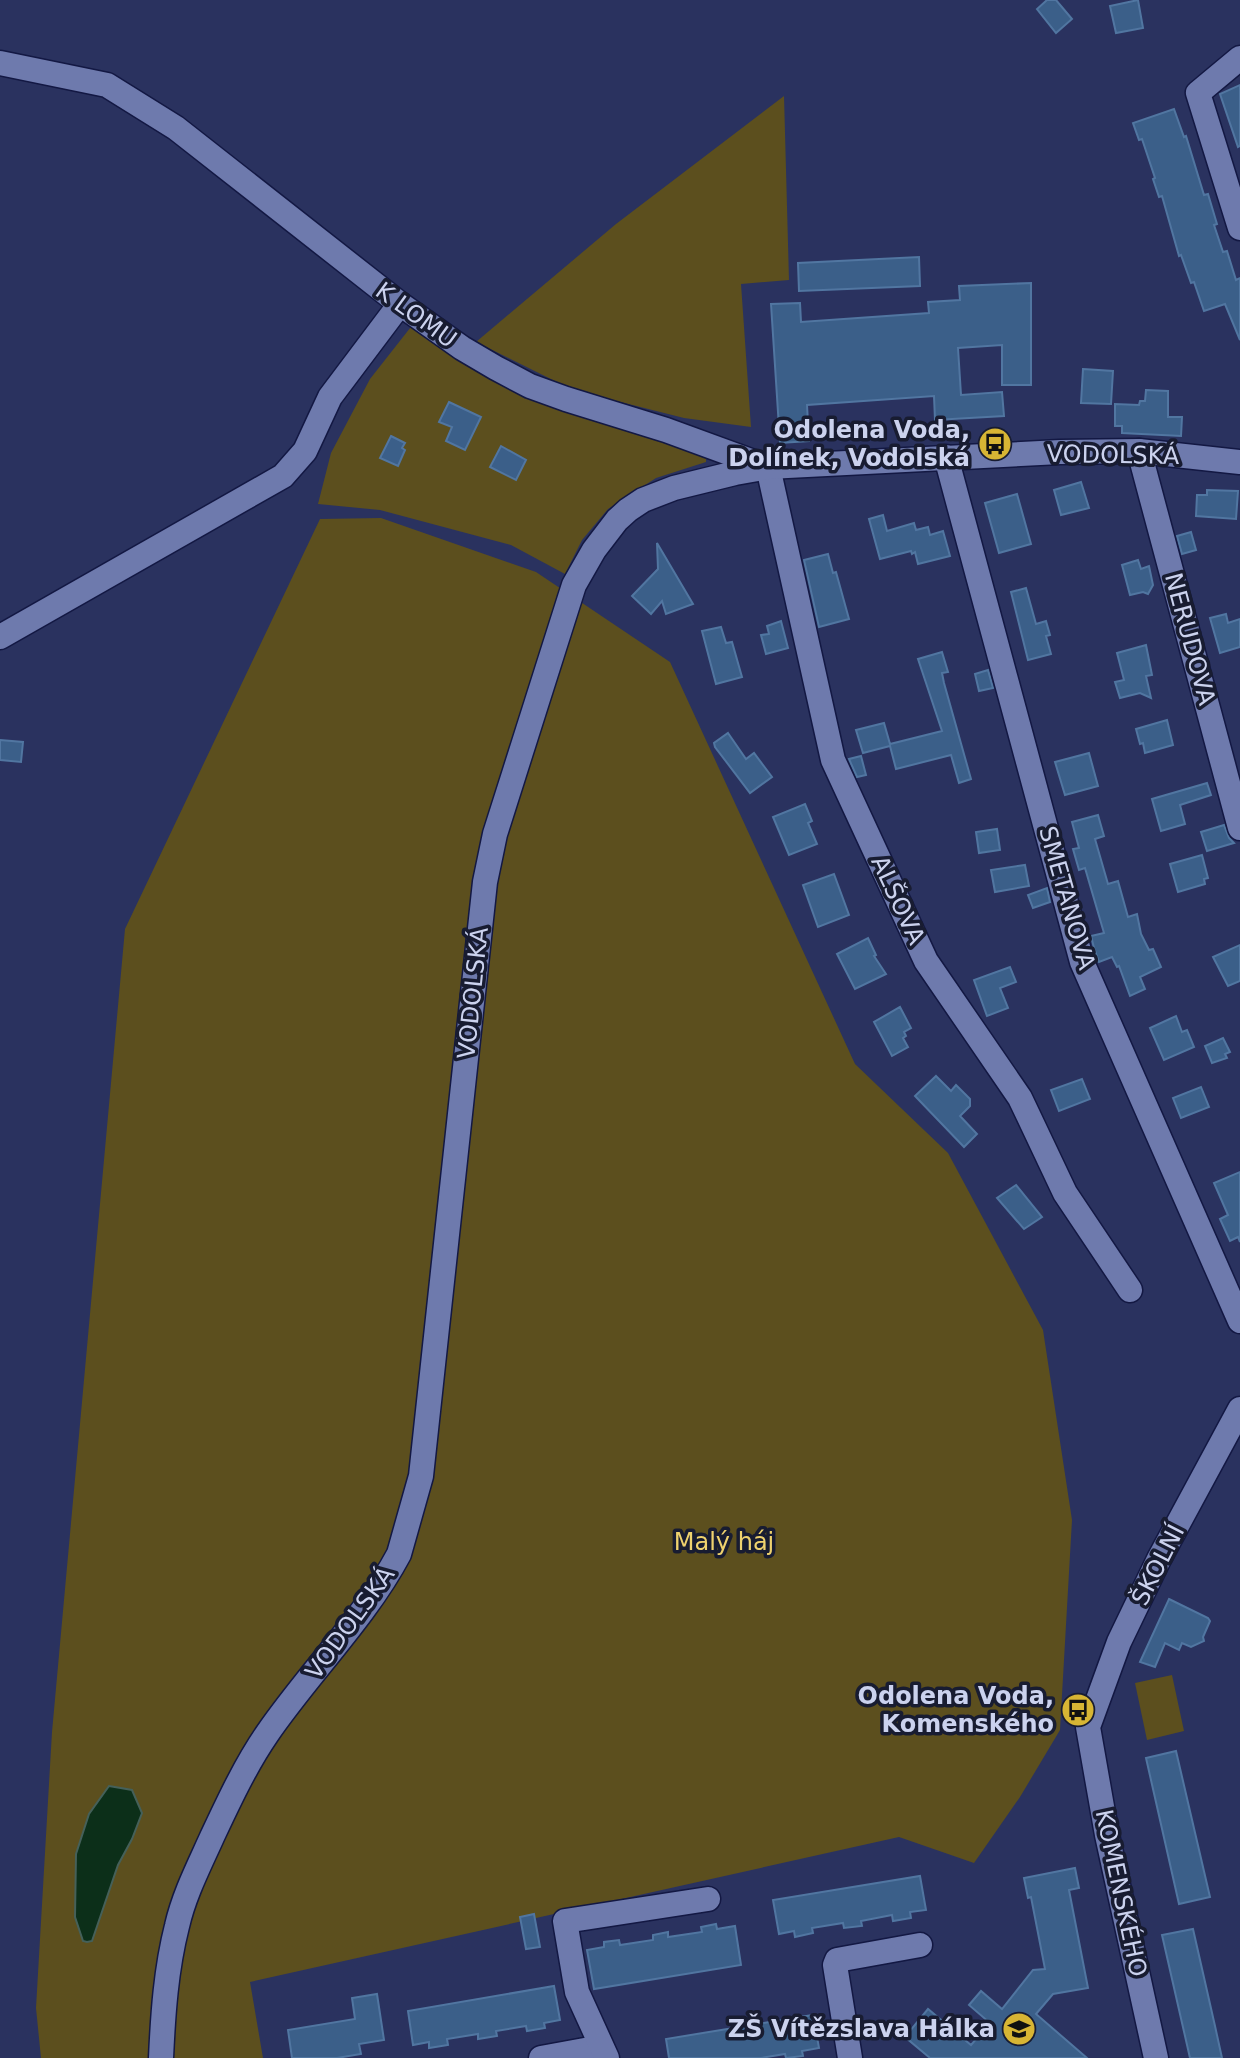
<svg xmlns="http://www.w3.org/2000/svg" width="1240" height="2058" viewBox="0 0 1240 2058" font-family="'DejaVu Sans',sans-serif">
	<style>
		.green { fill: #5c4f1e; fill-rule: evenodd }
		.water { fill: #0c2f19; stroke: #456059; stroke-width: 2 }
		.building { fill: #3b5f89; stroke: #5176a1; stroke-width: 2 }
		.lines { fill: none; stroke-linecap: round; stroke-linejoin: round }
		.minor-casing { stroke: #131843; stroke-width: 27 }
		.minor { stroke: #6e7aad; stroke-width: 24 }
		.labels { text-anchor: middle; dominant-baseline: central; stroke-width: 7; stroke-linejoin: round; paint-order: stroke }
		.street-label { font-size: 24px; fill: #cbd2ee; stroke: #181c31 }
		.poi-label { font-size: 24px; font-weight: bold; fill: #cbd2ee; stroke: #181c31; text-anchor: end }
		.park-label { font-size: 24px; fill: #efd26e; stroke: #181c31 }
	</style>
	<rect width="100%" height="100%" fill="#2a325f"/>
	<g class="green">
		<path d="M784,96L789,280L741,284L751,427L684,418L573,390L476,342L616,224Z"/>
		<path d="M414,323L706,451V462L656,478L608,509L582,540L565,574L511,545L380,510L318,504L331,453L370,379Z"/>
		<path d="M381,518L536,572L670,662L855,1064L948,1153L1043,1330L1072,1520L1060,1730L1020,1797L974,1863L899,1837L250,1982L263,2058H41L36,2008L52,1732L125,929L320,519ZM132,1839L118,1865L92,1940H83L75,1917L76,1854Z"/>
		<path d="M1172,1675L1184,1731L1147,1740L1135,1683Z"/>
	</g>
	<path class="water" d="M109,1786L132,1790L142,1813L132,1839L118,1865L92,1941L87,1942L83,1941L75,1917L76,1854L89,1814Z"/>
	<g class="building">
		<path d="M1047,0H1056L1072,19L1056,33L1037,9Z"/>
		<path d="M1138,0L1143,28L1116,33L1110,6Z"/>
		<path d="M1240,85V146L1238,147L1220,94Z"/>
		<path d="M1174,109L1184,137L1186,136L1204,195L1208,194L1217,224L1214,225L1223,252L1227,251L1236,280L1240,278V340L1225,304L1204,311L1194,282L1191,283L1181,255L1179,256L1162,196L1159,197L1153,179L1155,178L1142,139L1139,140L1133,123Z"/>
		<path d="M919,257L920,286L799,291L798,263Z"/>
		<path d="M1031,283V385H1002V345L958,348L961,395L1002,392L1004,416L935,420L934,396L807,405L809,441L780,443L771,304L800,303L801,322L929,313L928,302L960,300L959,286Z"/>
		<path d="M1083,369L1113,371L1111,404L1081,403Z"/>
		<path d="M1146,390L1168,391V417H1182L1181,436L1122,433V426H1115V404L1139,405L1140,401H1145Z"/>
		<path d="M449,402L481,417L465,450L446,441L452,427L439,422Z"/>
		<path d="M391,436L405,443L402,448L405,450L398,466L380,458Z"/>
		<path d="M501,446L526,460L516,480L490,467Z"/>
		<path d="M1081,482L1089,508L1061,515L1054,490Z"/>
		<path d="M1207,490L1238,491L1236,519L1196,516L1197,495H1207Z"/>
		<path d="M1017,494L1031,544L999,553L985,503Z"/>
		<path d="M883,515L887,531L914,523L916,530L928,527L930,535L943,531L950,556L918,564L915,552L912,554L911,551L880,559L869,519Z"/>
		<path d="M1191,532L1196,550L1182,554L1177,536Z"/>
		<path d="M657,543L693,604L666,614L662,601L651,614L632,596L658,569Z"/>
		<path d="M828,554L833,573L836,572L849,619L819,627L804,560Z"/>
		<path d="M1138,560L1141,569L1149,566L1153,585L1148,594L1143,592L1130,595L1122,565Z"/>
		<path d="M1026,588L1036,624L1046,621L1050,635L1046,636L1051,654L1028,660L1011,592Z"/>
		<path d="M1226,614L1228,623L1240,619V647L1220,653L1210,618Z"/>
		<path d="M781,621L788,648L766,654L761,635L769,634L767,626Z"/>
		<path d="M721,627L726,643L732,642L742,677L716,684L702,631Z"/>
		<path d="M1146,645L1152,675L1146,676L1151,698L1140,693L1120,698L1115,682L1124,680L1117,653Z"/>
		<path d="M942,652L948,672L942,673L944,683L971,779L959,783L951,755L896,769L890,746L863,753L856,730L884,723L890,744L942,731L918,659Z"/>
		<path d="M988,670L993,688L979,691L975,674Z"/>
		<path d="M1167,720L1173,745L1145,753L1143,743L1140,744L1136,729Z"/>
		<path d="M728,733L746,759L754,753L772,777L750,793L715,747L714,743Z"/>
		<path d="M0,740L23,742L21,762L0,760Z"/>
		<path d="M1089,753L1098,786L1065,795L1055,762Z"/>
		<path d="M861,756L866,775L857,777L849,759Z"/>
		<path d="M1207,783L1211,795L1180,805L1185,824L1161,831L1152,799Z"/>
		<path d="M805,804L812,821L808,823L817,844L789,855L773,817Z"/>
		<path d="M1098,815L1104,836L1095,839L1108,884L1118,881L1128,917L1137,914L1141,934L1149,950L1153,949L1161,967L1140,977L1145,989L1130,996L1119,966L1117,967L1112,957L1099,962L1094,948L1091,936L1104,933L1085,868L1079,870L1073,849L1079,848L1072,822Z"/>
		<path d="M1224,825L1229,838L1234,843L1207,851L1201,832Z"/>
		<path d="M997,829L1000,850L979,853L976,832Z"/>
		<path d="M1202,855L1208,878L1204,879L1205,884L1178,892L1170,864Z"/>
		<path d="M1025,865L1029,886L995,892L991,870Z"/>
		<path d="M834,874L849,915L818,927L803,885Z"/>
		<path d="M1047,888L1050,902L1033,908L1028,895Z"/>
		<path d="M868,938L876,955L874,956L886,974L855,989L837,954Z"/>
		<path d="M1240,945V981L1228,986L1213,957Z"/>
		<path d="M1010,967L1016,982L1000,988L1008,1008L987,1016L974,980Z"/>
		<path d="M900,1007L911,1028L904,1032L906,1036L903,1038L908,1047L892,1056L874,1022Z"/>
		<path d="M1176,1016L1182,1032L1187,1030L1194,1047L1164,1060L1150,1028Z"/>
		<path d="M1223,1038L1230,1052L1225,1054L1227,1058L1212,1063L1205,1046Z"/>
		<path d="M936,1076L951,1091L956,1085L970,1099V1106L960,1116L977,1134L964,1147L915,1096Z"/>
		<path d="M1082,1079L1090,1099L1059,1111L1051,1090Z"/>
		<path d="M1201,1087L1209,1107L1181,1118L1173,1098Z"/>
		<path d="M1240,1172V1242L1238,1237L1230,1241L1220,1219L1228,1215L1214,1183Z"/>
		<path d="M1016,1185L1042,1217L1024,1229L997,1198Z"/>
		<path d="M1169,1599L1208,1618L1210,1621L1203,1637L1204,1641L1191,1647L1182,1643L1179,1650L1165,1643L1155,1667L1140,1662Z"/>
		<path d="M1176,1751L1210,1897L1179,1904L1146,1758Z"/>
		<path d="M1075,1868L1079,1888L1069,1890L1088,1988L1053,1994L1036,2014L1087,2058H930L905,2037L928,2009L971,2045L990,2023L969,2005L981,1991L1002,2009L1033,1970L1045,1969L1031,1897L1028,1898L1024,1878Z"/>
		<path d="M920,1876L926,1910L910,1912L911,1918L893,1921L892,1915L861,1921L862,1926L844,1928L843,1923L812,1928L813,1933L795,1937L794,1931L779,1934L773,1900Z"/>
		<path d="M534,1914L540,1947L526,1949L520,1917Z"/>
		<path d="M716,1924L717,1929L735,1926L741,1965L594,1989L587,1950L604,1947V1942L619,1940L620,1945L653,1940V1935L668,1932V1937L702,1932L701,1927Z"/>
		<path d="M1193,1929L1215,2026L1222,2058H1190L1162,1935Z"/>
		<path d="M554,1986L560,2020L544,2023L545,2028L527,2031L526,2026L496,2031L497,2036L478,2039V2034L447,2039L448,2045L429,2048V2042L413,2045L408,2011Z"/>
		<path d="M377,1994L384,2040L359,2044L361,2054L337,2058H292L288,2030L355,2019L352,1998Z"/>
		<path d="M813,2015L819,2048L802,2051L803,2056L786,2058L785,2054L761,2058H669L666,2039Z"/>
	</g>
	<g class="lines">
		<defs>
			<g id="minor">
				<path d="M1240,58L1198,93L1240,228"/>
				<path d="M0,63L107,85L176,128L400,304L462,348L496,368L530,386L566,399L666,430L767,467"/>
				<path d="M1139,451L1240,828"/>
				<path d="M946,457L1082,962L1240,1321"/>
				<path d="M768,467L833,760L926,961L1020,1098L1065,1193L1130,1290"/>
				<path d="M0,637L283,476L305,451L330,397L400,304"/>
				<path d="M161,2058C163,2014 166,1969 177,1926C184,1895 199,1866 212,1837C228,1803 245,1766 267,1734C308,1674 365,1618 399,1554L421,1476L485,882L495,834L574,585L594,550L617,520L628,510L643,500L674,488L735,473L768,467L1060,452L1139,451L1240,462"/>
				<path d="M541,2058L601,2047"/>
				<path d="M607,2058L577,1992L565,1921L708,1899"/>
				<path d="M850,2058L835,1965L837,1960L920,1945"/>
				<path d="M1156,2058L1107,1835L1088,1727L1119,1642L1159,1559L1240,1409"/>
			</g>
		</defs>
		<use href="#minor" class="minor-casing"/>
		<use href="#minor" class="minor"/>
	</g>
	<defs>
		<symbol id="bus-disc" viewBox="-11 -11 22 22"><circle r="9.5" fill="#d7b534" stroke="#181c31"/><path d="M-5-6H5V4H4V6H2V4H-2V6H-4V4H-5ZM-3.5-4V0h7V-4ZM-3.5 1.2v1.5H-2V1.2ZM2 1.2v1.5H3.5V1.2Z" fill="#111"/></symbol>
		<symbol id="school-disc" viewBox="-11 -11 22 22"><circle r="9.5" fill="#d7b534" stroke="#181c31"/><path d="M0-5L7-2L0 1L-7-2ZM-4 1L0 2.5L4 1V4Q0 6-4 4Z" fill="#111"/></symbol>
	</defs>
	<g fill-rule="evenodd">
		<use href="#bus-disc" x="976" y="425" width="38" height="38"/>
		<use href="#bus-disc" x="1059" y="1691" width="38" height="38"/>
		<use href="#school-disc" x="1000" y="2010" width="38" height="38"/>
	</g>
	<g class="labels">
		<g class="street-label">
			<text transform="translate(416 315) rotate(36)">K LOMU</text>
			<text transform="translate(1113 455) rotate(1)">VODOLSKÁ</text>
			<text transform="translate(1190 639) rotate(75)">NERUDOVA</text>
			<text transform="translate(1067 898) rotate(74)">SMETANOVA</text>
			<text transform="translate(898 900) rotate(65)">ALŠOVA</text>
			<text transform="translate(473 993) rotate(-84)">VODOLSKÁ</text>
			<text transform="translate(1158 1565) rotate(-63)">ŠKOLNÍ</text>
			<text transform="translate(350 1623) rotate(-54)">VODOLSKÁ</text>
			<text transform="translate(1121 1893) rotate(78)">KOMENSKÉHO</text>
		</g>
		<g class="poi-label">
			<text x="970" y="430">Odolena Voda,<tspan x="970" dy="28">Dolínek, Vodolská</tspan></text>
			<text x="1054" y="1696">Odolena Voda,<tspan x="1054" dy="28">Komenského</tspan></text>
			<text x="995" y="2029">ZŠ Vítězslava Hálka</text>
		</g>
		<g class="park-label">
			<text x="724" y="1542">Malý háj</text>
		</g>
	</g>
</svg>
